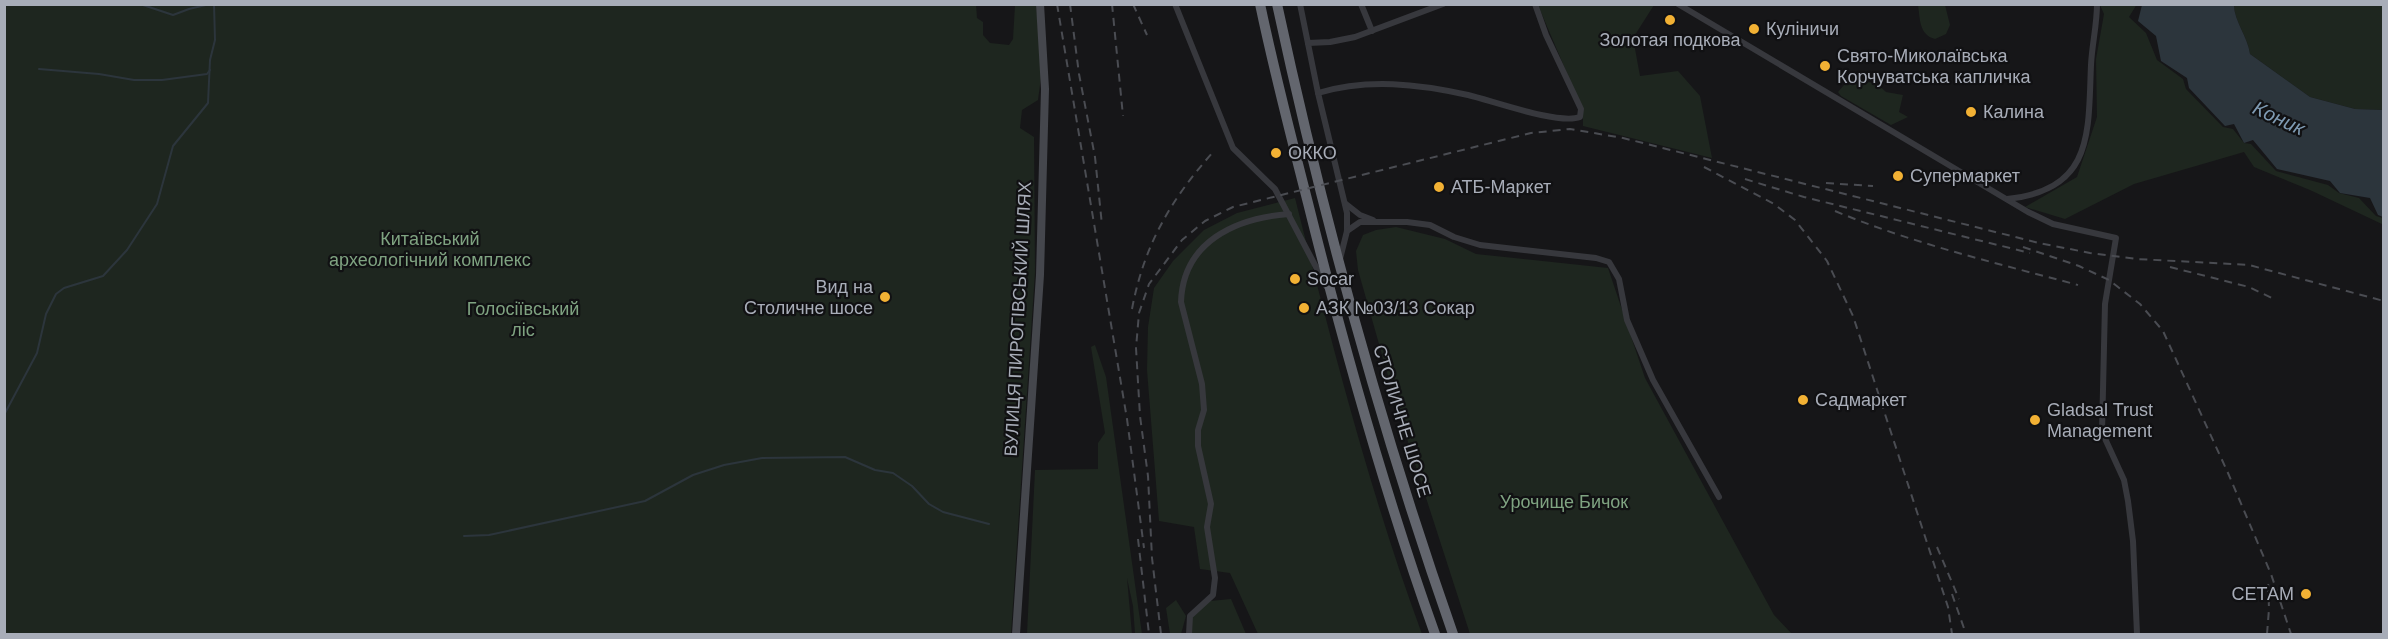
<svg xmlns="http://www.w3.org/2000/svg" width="2388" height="639" viewBox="0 0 2388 639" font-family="Helvetica,sans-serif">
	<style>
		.green { fill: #1e261f }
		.water { fill: #2c353c }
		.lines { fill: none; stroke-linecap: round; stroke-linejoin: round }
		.stream { stroke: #2c353c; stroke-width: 2 }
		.street { stroke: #37383d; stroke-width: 6 }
		.secondary { stroke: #45474d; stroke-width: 8 }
		.highway { stroke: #63666e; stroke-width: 10 }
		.rail { stroke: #4a4c52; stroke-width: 2; stroke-dasharray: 8 6; stroke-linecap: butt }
		.poi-dot { fill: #f2b134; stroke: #111113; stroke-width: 2 }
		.labels { text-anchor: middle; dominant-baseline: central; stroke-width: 4.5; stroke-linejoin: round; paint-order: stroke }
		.poi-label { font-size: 18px; fill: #a8adb8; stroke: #111113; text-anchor: start }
		.park-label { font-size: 18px; fill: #7fa381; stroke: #111113 }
		.street-label { font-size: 18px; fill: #a8adb8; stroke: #111113 }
		.water-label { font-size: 20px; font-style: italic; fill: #7f9bb3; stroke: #111113 }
	</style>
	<rect width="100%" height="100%" fill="#161618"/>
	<g class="green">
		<path d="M976,4L977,18L983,22V35L990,43L1009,45L1013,39L1015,5H1036L1042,70L1038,100L1022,110L1020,128L1034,137L1035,272L1011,634H5L4,5Z"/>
		<path d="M2137,4L2129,17L2146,33L2157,60L2183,79L2186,89L2223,127L2233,129L2244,143L2251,144L2276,171L2328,185L2339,193L2359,198L2376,216L2383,218L2384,225L2310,190L2254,167L2244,152L2134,184L2065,219L2025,207L2077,177L2097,117L2096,59L2104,14L2100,5Z"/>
		<path d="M1538,5H1654L1633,38L1640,76L1678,71L1700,96L1712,158L1583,126V111Z"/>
		<path d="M1918,5H1945L1950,25L1946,34L1935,39C1919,35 1920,18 1918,5Z"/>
		<path d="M2234,5H2383V110L2355,109L2310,97L2250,54C2248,37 2234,21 2234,5Z"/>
		<path d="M1850,78L1877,84L1886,92L1903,95L1899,112L1908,117L1891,125L1841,96L1838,92Z"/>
		<path d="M1295,198C1332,345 1370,493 1422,634H1258L1230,573L1200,569L1194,527L1159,521L1147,370L1148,327L1154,288L1173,261L1204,230L1237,213Z"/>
		<path d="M1396,227L1445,239L1476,254L1608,268L1645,378L1774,615L1792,634H1470L1398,411L1358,270L1356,251L1363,235L1376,230Z"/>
		<path d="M1095,345L1106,377L1142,634H1135L1133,606L1127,578L1132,634H1027L1035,470L1098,469V443L1105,433L1091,347Z"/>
		<path d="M1231,599L1246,634H1192V615L1210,601Z"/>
		<path d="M1176,600L1186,616L1181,634H1170L1166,608Z"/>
	</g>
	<path class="water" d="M2142,5H2234C2234,21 2248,37 2250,54L2310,97L2355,109L2383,110V217L2378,215L2370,198L2340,193L2330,181L2277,169L2253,140L2244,143L2234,124L2225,126L2189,88L2187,78L2161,61L2156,36L2138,21Z"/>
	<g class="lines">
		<g class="stream">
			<path d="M140,4L173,15L189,9L210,4"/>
			<path d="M39,69L99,74L134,80H162L207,74L210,70"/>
			<path d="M4,415L37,353L46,314L56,294L64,288L103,276L127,250L157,204L173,146L208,103L210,60L215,40L214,4"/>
			<path d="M464,536L489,535L645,501L693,475L724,465L762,458L845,457L875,470L893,473L912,486L929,504L943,512L989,524"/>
		</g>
		<g class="street">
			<path d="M1175,4L1233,148L1275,189L1326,286"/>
			<path d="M1300,4L1318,93L1347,213V231L1340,259"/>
			<path d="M1361,4L1372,31"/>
			<path d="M1678,4L2028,212L2053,224L2116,238L2105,304L2102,432L2124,480L2128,501L2133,541L2137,634"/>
			<path d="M1308,43L1330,42L1355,37L1443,4"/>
			<path d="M1318,93C1368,78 1418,84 1468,95C1493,101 1559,125 1580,117L1581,109L1546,35L1535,4"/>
			<path d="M2007,199C2094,190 2088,133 2091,65C2092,44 2097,25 2097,4"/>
			<path d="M1346,204L1360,215L1373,220"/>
			<path d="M1347,231L1360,222H1407L1430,225L1454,237L1480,245L1596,258L1609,262L1619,279L1627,320L1653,380L1719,497"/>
			<path d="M1189,634L1190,616L1213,595L1215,578L1207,527L1211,504L1198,446V430L1204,410L1202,384L1181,302C1183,242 1235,218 1289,214"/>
		</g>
		<path class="secondary" d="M1016,634L1040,275L1045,89L1040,4"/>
		<g class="highway">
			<path d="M1260,4C1274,71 1291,137 1308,203C1344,348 1385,494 1435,634"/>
			<path d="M1277,4C1323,218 1381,429 1453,634"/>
		</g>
		<g class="rail">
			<path d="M1057,4L1127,419L1144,548"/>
			<path d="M1070,4L1079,74L1095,157L1102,225"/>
			<path d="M1112,4L1123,116"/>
			<path d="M1133,4L1147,35"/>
			<path d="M1704,167L1774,204L1795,220L1827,261L1853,316L1948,607L1952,634"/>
			<path d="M1745,179L1804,197L2030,253"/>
			<path d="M1826,183L1873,186"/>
			<path d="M1835,211C1914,244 1996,263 2078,285"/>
			<path d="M2023,247L2079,266L2109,280L2140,304L2163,331L2228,473L2271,574L2291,634"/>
			<path d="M2170,267L2249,287L2274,299"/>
			<path d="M1132,309C1144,245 1171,199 1214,151"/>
			<path d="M1138,539L1149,634"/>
			<path d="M1937,547L1959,599"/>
			<path d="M1952,594L1966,634"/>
			<path d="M1161,634L1152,558L1148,476L1140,416L1136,348L1139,313L1149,284L1182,240L1205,221L1233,207L1531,133L1570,129L1623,138L2039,243L2090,253L2137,259L2249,265L2384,301"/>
			<path d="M2267,634L2269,609L2268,580"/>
		</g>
	</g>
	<g class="poi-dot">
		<circle cx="1670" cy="20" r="6"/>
		<circle cx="1754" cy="29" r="6"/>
		<circle cx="1825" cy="66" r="6"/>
		<circle cx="1971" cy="112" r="6"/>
		<circle cx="1276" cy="153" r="6"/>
		<circle cx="1898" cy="176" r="6"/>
		<circle cx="1439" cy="187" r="6"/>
		<circle cx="1295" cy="279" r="6"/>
		<circle cx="885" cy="297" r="6"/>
		<circle cx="1304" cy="308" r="6"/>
		<circle cx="1803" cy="400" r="6"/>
		<circle cx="2035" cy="420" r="6"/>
		<circle cx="2306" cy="594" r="6"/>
	</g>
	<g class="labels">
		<g class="poi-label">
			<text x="1766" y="29">Куліничи</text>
			<text x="1670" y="40" text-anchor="middle">Золотая подкова</text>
			<text x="1837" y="56">Свято-Миколаївська<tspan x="1837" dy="21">Корчуватська капличка</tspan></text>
			<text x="1983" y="112">Калина</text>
			<text x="1288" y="153">ОККО</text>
			<text x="1910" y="176">Супермаркет</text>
			<text x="1451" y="187">АТБ-Маркет</text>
			<text x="1307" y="279">Socar</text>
			<text x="873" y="287" text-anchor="end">Вид на<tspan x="873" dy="21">Столичне шосе</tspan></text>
			<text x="1316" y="308">АЗК №03/13 Сокар</text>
			<text x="1815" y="400">Садмаркет</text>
			<text x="2047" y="410">Gladsal Trust<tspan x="2047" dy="21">Management</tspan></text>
			<text x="2294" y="594" text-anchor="end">СЕТАМ</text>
		</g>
		<g class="park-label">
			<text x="430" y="239">Китаївський<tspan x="430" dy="21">археологічний комплекс</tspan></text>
			<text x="523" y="309">Голосіївський<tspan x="523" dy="21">ліс</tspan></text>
			<text x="1564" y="502">Урочище Бичок</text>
		</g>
		<g class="street-label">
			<text transform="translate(1018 319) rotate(-87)">ВУЛИЦЯ ПИРОГІВСЬКИЙ ШЛЯХ</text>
			<text transform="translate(1402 421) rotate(73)">СТОЛИЧНЕ ШОСЕ</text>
		</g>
		<g class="water-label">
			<text transform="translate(2279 118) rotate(25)">Коник</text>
		</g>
	</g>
	<rect width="2388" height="639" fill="none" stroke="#a8adb8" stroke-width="12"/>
</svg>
